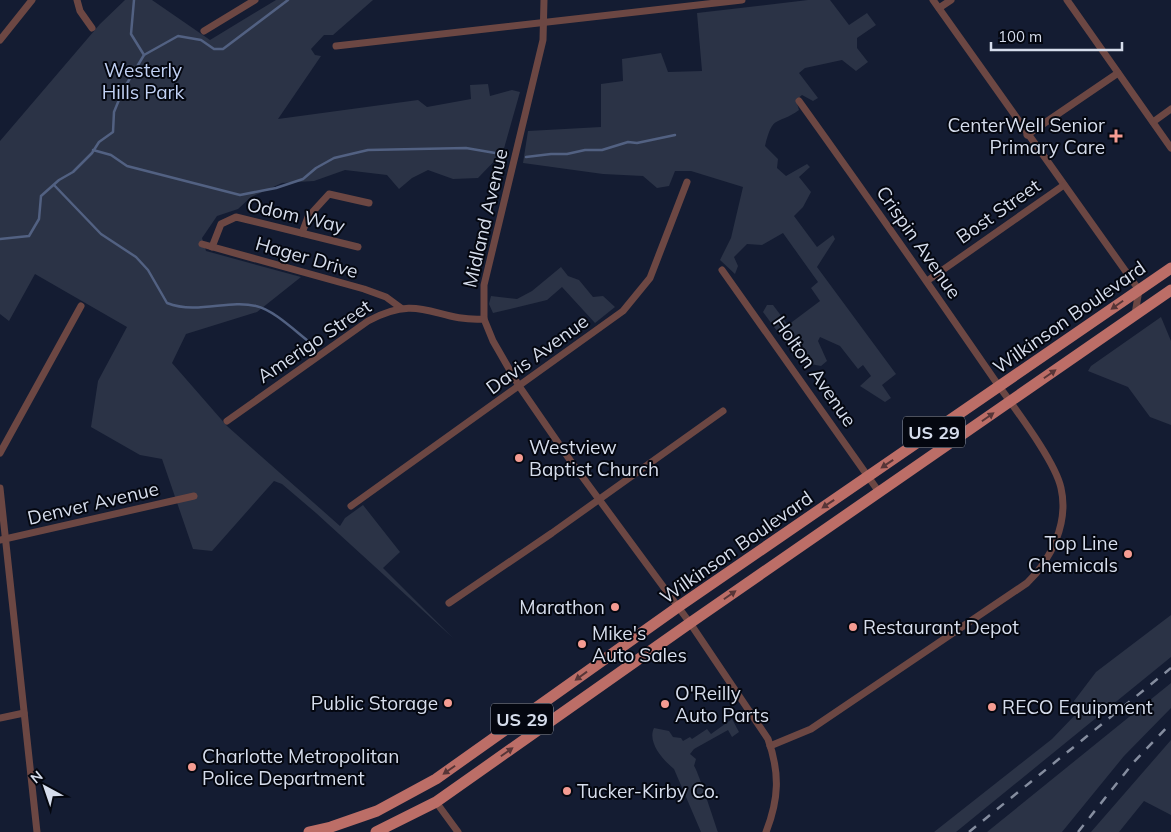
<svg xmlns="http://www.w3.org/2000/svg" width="1171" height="832" viewBox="0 0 1171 832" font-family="Mulish,sans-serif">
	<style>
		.green { fill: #2b3346 }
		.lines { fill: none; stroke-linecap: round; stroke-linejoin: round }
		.stream { stroke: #526182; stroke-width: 2.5 }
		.street { stroke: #6c4743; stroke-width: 7 }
		.primary { stroke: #bc6e67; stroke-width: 11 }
		.rail { stroke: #858d9f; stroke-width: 2.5; stroke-dasharray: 9 9; stroke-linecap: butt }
		.oneway { fill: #573537 }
		.poi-dot { fill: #f59c92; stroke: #040710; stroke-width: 2 }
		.labels { text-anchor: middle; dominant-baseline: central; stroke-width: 4; stroke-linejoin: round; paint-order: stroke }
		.shield { fill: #040710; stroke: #979daa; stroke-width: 1 }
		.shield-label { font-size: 18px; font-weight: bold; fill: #d6ddec }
		.park-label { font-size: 19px; fill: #c1d1f4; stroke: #040710 }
		.poi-label { font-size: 19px; fill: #d6ddec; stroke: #040710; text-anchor: start }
		.street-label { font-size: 19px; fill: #d6ddec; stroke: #040710 }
	</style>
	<rect width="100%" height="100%" fill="#141c32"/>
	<g class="green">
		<path d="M125,0H152L210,40L276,0H373L333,35H324L311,49L315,55L321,56L278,119L418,100L427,107L471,99L470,85L488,84L490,96L512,90L520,92L503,152L478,178L453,179L428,170L412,178L399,189L387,175L345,170L314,181L282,183L251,197L238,209L217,216L202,238L206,251L301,277L257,312L186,334L172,363L227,426L340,526L345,518L363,505L400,552L383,568L453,638L316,513L282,484L274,481L212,551L193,549L162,459L140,455L91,427L98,381L127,327L35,274L9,321L0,314V141L100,24Z"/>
		<path d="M808,0H830L849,25L867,13L876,25L857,38V48L868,62L856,71L842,60L805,68L799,73L818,98L813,101L802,95L796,100L799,110C777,126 773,113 765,146L778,159L777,168L786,176L807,164L810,167L799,177L811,192L803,207L794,216L817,247L833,235L835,239L817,267L896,374L882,385L891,398L885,402L860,386L871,376L863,365L858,369L840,346L820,337L818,341L827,361L821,366L800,362L763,312L767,305H773L788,325L820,301L811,288L818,282L783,233L762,245L747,244L734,257L738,266L735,274L720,260L731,238L743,187L691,171H675L669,186L657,188L643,176L603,174L523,163L528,131L601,127V84L623,81L622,59L661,53L668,72L702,71L697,13Z"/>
		<path d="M561,267L568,276L579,280L593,297L603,296L615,307L595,323L562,287L547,300L493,313L489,304L491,296L517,299L532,291Z"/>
		<path d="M1161,317L1171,341V425L1150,417L1128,387L1088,371L1091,366Z"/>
		<path d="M1171,615V657L956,832H934L1052,739L1076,714L1074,701L1096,672Z"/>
		<path d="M1171,683V708L1124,756L1062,832H987Z"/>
		<path d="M732,719L739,732L732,737L728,730L694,749L690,754L696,759L694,766C697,768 715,823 718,832H701L674,769C663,760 647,742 654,728L669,731L673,737L681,738L683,741L690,737L692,739L707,729L711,734Z"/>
		<path d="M1171,740V815L1144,801L1119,832H1091Z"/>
	</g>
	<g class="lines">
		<g class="stream">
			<path d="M134,0L131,34L144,55"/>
			<path d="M93,150L111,155L127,166L240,195L276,188L303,179L316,168L334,158L368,150L466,148L501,154"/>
			<path d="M526,157L551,154H567L585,150H602L628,142L637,143L675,135"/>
			<path d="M54,185L101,234L136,257L148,270L167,303C198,315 228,299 256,306C275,310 300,336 316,347"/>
			<path d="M0,239L29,236L39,219L41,196L59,180L73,172L92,153L99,142L113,132L114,112L123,90L144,55L178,36L201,40L214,49H223L288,0"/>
		</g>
		<g class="street">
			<path d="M77,0L80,11L92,28"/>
			<path d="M544,0L543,40L484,285V319L493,341L519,386L570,460L690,623L768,739C780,773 779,799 766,832"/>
			<path d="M933,0L1139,290L1135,314"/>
			<path d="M1067,0L1171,148"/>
			<path d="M939,8L951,0"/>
			<path d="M204,31L255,0"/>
			<path d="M0,40L32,0"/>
			<path d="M336,46L742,0"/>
			<path d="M1153,122L1171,109"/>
			<path d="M1027,135L1118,73"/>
			<path d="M302,233L308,217L329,194L369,203"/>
			<path d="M202,244L364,289L386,297L401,308"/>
			<path d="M212,247L221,224L236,217L358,247"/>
			<path d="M722,270L879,492"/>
			<path d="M927,281L1064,185"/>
			<path d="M227,421L368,321C422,292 434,322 484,319"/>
			<path d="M0,453L81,306"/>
			<path d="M0,488L37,832"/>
			<path d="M351,506L623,311L650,278L687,182"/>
			<path d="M0,540L194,496"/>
			<path d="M449,603L552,533L723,411"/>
			<path d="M0,718L24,713"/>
			<path d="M770,746L811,729L1027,583C1051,560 1069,523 1061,488C1055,460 1012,405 994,379C930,286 865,193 799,101"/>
			<path d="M436,802L458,832"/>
		</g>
		<g class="primary">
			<path d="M309,832L331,827L377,811L436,779L678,607L1171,268"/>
			<path d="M376,832L436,802L690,623L1171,290"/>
		</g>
		<g class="rail">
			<path d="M969,832L1171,668"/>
			<path d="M1078,832L1133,763L1171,723"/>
		</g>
	</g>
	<defs><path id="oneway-solid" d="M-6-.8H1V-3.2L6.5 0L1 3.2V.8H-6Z" transform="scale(1.25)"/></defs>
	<g class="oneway">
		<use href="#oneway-solid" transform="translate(1117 305) rotate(145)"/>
		<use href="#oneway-solid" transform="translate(1050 374) rotate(-35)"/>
		<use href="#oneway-solid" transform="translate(988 417) rotate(-35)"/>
		<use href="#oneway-solid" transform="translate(887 464) rotate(146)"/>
		<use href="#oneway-solid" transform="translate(828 504) rotate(146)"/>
		<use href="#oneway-solid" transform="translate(730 595) rotate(-35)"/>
		<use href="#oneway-solid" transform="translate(581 676) rotate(144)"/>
		<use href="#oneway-solid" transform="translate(507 752) rotate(-35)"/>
		<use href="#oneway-solid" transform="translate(449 770) rotate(145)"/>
	</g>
	<g class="poi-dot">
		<path d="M1113.5 128.5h5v5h5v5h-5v5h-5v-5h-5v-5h5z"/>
		<circle cx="519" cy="458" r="5"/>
		<circle cx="1128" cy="554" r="5"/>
		<circle cx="615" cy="607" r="5"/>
		<circle cx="853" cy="627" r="5"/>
		<circle cx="582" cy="644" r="5"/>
		<circle cx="448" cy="703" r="5"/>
		<circle cx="665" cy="704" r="5"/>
		<circle cx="992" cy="707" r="5"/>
		<circle cx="192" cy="767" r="5"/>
		<circle cx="567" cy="791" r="5"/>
	</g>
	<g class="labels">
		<g class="shield">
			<rect x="903" y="416.5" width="62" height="31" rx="4"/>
			<rect x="491" y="703.5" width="62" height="31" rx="4"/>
		</g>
		<g class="shield-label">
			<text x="934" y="432">US 29</text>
			<text x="522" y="719">US 29</text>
		</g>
		<g class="park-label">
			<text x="143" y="70">Westerly<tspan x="143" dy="22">Hills Park</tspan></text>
		</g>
		<g class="poi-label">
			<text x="1105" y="125" text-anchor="end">CenterWell Senior<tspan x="1105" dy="22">Primary Care</tspan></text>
			<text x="529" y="447">Westview<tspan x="529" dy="22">Baptist Church</tspan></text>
			<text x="1118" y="543" text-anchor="end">Top Line<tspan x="1118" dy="22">Chemicals</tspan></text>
			<text x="605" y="607" text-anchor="end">Marathon</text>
			<text x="863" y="627">Restaurant Depot</text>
			<text x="592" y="633">Mike's<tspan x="592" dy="22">Auto Sales</tspan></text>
			<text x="675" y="693">O'Reilly<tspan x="675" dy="22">Auto Parts</tspan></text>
			<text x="438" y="703" text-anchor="end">Public Storage</text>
			<text x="1002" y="707">RECO Equipment</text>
			<text x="202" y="756">Charlotte Metropolitan<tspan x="202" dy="22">Police Department</tspan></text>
			<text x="577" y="791">Tucker-Kirby Co.</text>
		</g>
		<g class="street-label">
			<text transform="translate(998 211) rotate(-35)">Bost Street</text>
			<text transform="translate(296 215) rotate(13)">Odom Way</text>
			<text transform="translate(485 218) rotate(-77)">Midland Avenue</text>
			<text transform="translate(919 242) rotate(55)">Crispin Avenue</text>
			<text transform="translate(307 257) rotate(16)">Hager Drive</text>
			<text transform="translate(1069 317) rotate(-35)">Wilkinson Boulevard</text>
			<text transform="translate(314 341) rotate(-34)">Amerigo Street</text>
			<text transform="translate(537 354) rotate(-36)">Davis Avenue</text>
			<text transform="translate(815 371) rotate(55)">Holton Avenue</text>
			<text transform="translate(93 503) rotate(-13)">Denver Avenue</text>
			<text transform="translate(736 547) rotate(-35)">Wilkinson Boulevard</text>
		</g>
	</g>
	<g transform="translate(45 787) rotate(320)" stroke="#040710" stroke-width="4" paint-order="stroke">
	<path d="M0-4L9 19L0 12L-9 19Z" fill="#d6ddec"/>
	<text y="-8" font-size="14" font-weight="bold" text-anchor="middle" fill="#d6ddec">N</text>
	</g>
	<path d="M991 42v8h131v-8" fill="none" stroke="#d6ddec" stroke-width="2.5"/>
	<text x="998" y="42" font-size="15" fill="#d6ddec" stroke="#040710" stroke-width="4" paint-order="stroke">100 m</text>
</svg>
